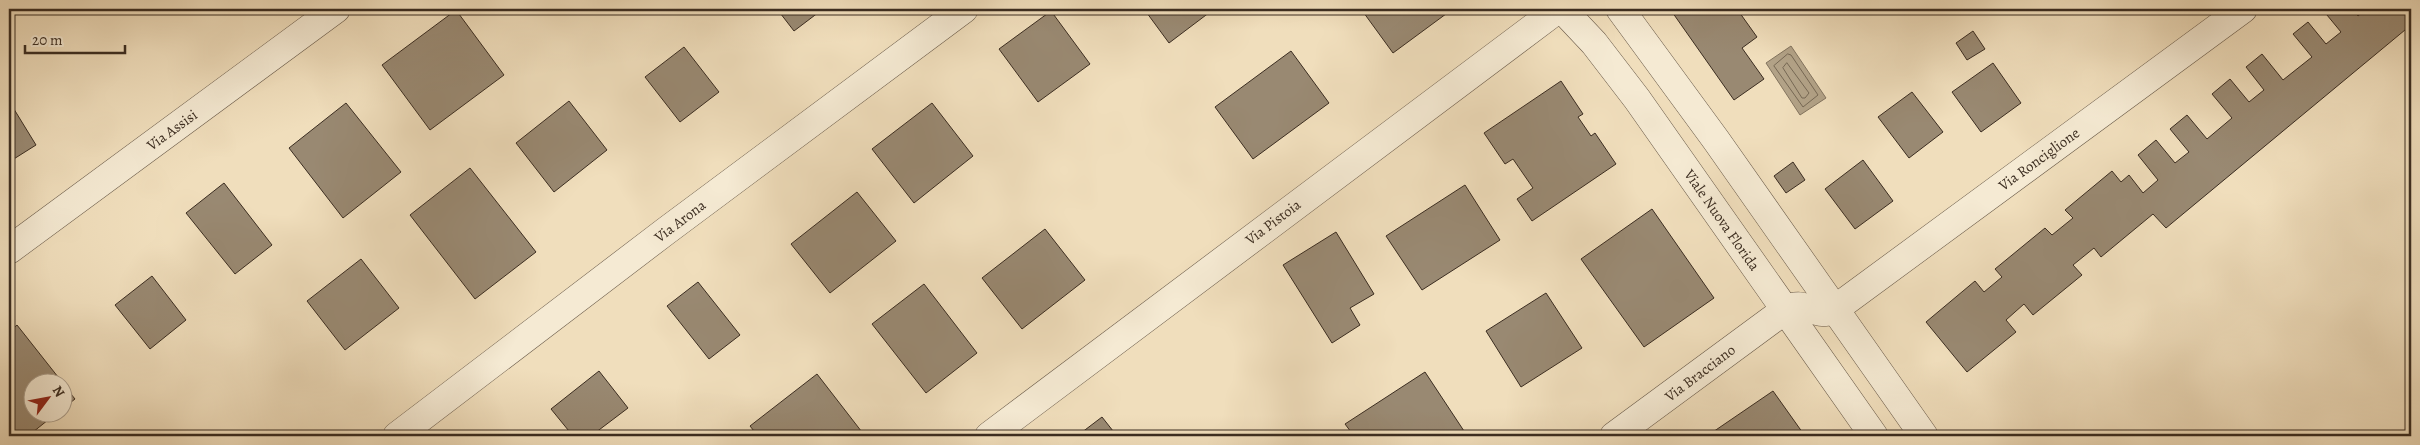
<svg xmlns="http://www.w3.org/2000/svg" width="2420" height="445" viewBox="0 0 2420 445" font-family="Alegreya,serif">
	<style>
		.water { fill: #b2a287; stroke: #82735e }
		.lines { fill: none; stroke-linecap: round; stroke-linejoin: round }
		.shore { stroke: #766854; stroke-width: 1 }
		.building { fill: #998972; stroke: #3b2d21 }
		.minor-casing { stroke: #685948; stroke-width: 29 }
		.tertiary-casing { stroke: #685948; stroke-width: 29 }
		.minor { stroke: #f5ead3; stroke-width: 28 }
		.tertiary { stroke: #f5ead3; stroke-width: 28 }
		.labels { text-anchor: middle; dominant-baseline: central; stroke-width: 4; stroke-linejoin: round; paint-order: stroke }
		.street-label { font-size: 15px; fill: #3b2d21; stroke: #f5ead3 }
	</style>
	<rect width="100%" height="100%" fill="#f0debc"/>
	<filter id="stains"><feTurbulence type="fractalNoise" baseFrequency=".004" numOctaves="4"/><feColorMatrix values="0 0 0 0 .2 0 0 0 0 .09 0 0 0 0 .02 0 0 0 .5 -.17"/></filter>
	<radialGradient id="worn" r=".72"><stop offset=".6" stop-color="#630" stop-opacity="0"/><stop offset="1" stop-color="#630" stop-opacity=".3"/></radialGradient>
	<path class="water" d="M1791,46L1826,98L1800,115L1766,63Z"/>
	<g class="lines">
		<g class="shore">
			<path d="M1788,54L1791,55L1818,95L1803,107L1774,66Z"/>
			<path d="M1787,63L1809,93L1805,98H1802L1783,68Z"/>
		</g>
	</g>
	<g class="building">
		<path d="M777,9H823L794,31Z"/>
		<path d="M1144,9H1214L1169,43Z"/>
		<path d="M1361,9H1448L1450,11L1393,53Z"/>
		<path d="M1670,9H1737L1757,37L1742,48L1764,79L1734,100Z"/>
		<path d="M2322,9H2352L2358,16L2366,9H2411V25L2166,228L2153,214L2101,257L2094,248L2073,265L2082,275L2033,315L2024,304L2006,320L2016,332L1967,372L1926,322L1975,281L1984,292L2002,277L1995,269L2045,228L2052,235L2073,218L2065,210L2112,171L2121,182L2129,175L2143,193L2158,180L2138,155L2156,140L2175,163L2189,152L2170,129L2187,115L2207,139L2232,118L2212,94L2230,79L2249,102L2264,90L2246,67L2262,54L2283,80L2312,57L2293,34L2308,22L2326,44L2341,32Z"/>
		<path d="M456,10L504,75L430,130L382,65Z"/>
		<path d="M1051,11L1090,64L1038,102L999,49Z"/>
		<path d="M1973,31L1985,49L1967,60L1956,43Z"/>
		<path d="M684,47L719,92L680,122L645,77Z"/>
		<path d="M1291,51L1329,103L1253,159L1215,107Z"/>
		<path d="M1993,63L2021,103L1981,132L1952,92Z"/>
		<path d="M1561,81L1583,114L1578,117L1591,136L1595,133L1616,164L1532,221L1517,199L1533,188L1513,159L1505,164L1484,133Z"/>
		<path d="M1912,92L1943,132L1909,158L1878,117Z"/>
		<path d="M9,101L36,145L9,162Z"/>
		<path d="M569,101L607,150L554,192L516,143Z"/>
		<path d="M346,103L401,172L343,218L289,148Z"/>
		<path d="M932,103L973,156L914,203L872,149Z"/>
		<path d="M1863,160L1893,201L1855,229L1825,189Z"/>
		<path d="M1793,162L1805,180L1786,193L1774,176Z"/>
		<path d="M470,168L536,252L475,299L410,215Z"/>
		<path d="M224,183L272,245L235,274L186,213Z"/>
		<path d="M1465,185L1500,240L1422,290L1386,236Z"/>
		<path d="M857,192L896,241L830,293L791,244Z"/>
		<path d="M1652,209L1714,298L1644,347L1581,259Z"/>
		<path d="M1045,229L1085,280L1022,329L982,278Z"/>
		<path d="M1336,232L1374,294L1350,308L1360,325L1332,343L1283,265Z"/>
		<path d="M361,259L399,308L345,350L307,301Z"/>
		<path d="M152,276L186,320L150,349L115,305Z"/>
		<path d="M698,282L740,335L709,359L667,306Z"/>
		<path d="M924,284L977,353L926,393L872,324Z"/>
		<path d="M1546,293L1582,348L1521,387L1486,331Z"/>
		<path d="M17,325L62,382H32V412H58L28,436L9,434V332Z"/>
		<path d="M599,371L628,408L591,436H573L551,409Z"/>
		<path d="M1425,372L1464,431L1456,436H1354L1345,424Z"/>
		<path d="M817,374L865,436H758L750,426Z"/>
		<path d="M62,383L75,399L62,409Z"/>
		<path d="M1773,391L1805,436H1707Z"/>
		<path d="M1102,417L1117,436H1077Z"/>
	</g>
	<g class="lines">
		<defs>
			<g id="minor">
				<path d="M9,250L336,9"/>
				<path d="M397,436L666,231L964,9"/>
				<path d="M989,436L1558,9"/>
				<path d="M1614,436L1785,310C1807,298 1816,320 1835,309L2243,9"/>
			</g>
			<g id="tertiary">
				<path d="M1562,9L1594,43L1637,99L1874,436"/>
				<path d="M1620,9L1716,140L1924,436"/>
			</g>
		</defs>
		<use href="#minor" class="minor-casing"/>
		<use href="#tertiary" class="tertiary-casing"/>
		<use href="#minor" class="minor"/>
		<use href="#tertiary" class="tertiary"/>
	</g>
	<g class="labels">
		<g class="street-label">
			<text transform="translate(172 130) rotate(-36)">Via Assisi</text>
			<text transform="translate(2039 159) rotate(-36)">Via Ronciglione</text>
			<text transform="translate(1722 220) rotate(55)">Viale Nuova Florida</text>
			<text transform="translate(680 221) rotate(-37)">Via Arona</text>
			<text transform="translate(1273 222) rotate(-37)">Via Pistoia</text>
			<text transform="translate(1700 373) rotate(-37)">Via Bracciano</text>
		</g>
	</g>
	<rect width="2420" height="445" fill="none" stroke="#f0debc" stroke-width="30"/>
	<rect x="10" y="10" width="2400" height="425" fill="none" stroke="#3b2d21" stroke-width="2.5"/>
	<rect x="15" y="15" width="2390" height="415" fill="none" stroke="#3b2d21"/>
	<g transform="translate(48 398) rotate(58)"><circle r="24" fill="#f5ead3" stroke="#ab9e8c"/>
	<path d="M0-4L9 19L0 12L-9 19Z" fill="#8f2418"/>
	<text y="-8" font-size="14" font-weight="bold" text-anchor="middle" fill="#3b2d21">N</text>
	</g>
	<path d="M25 45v8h100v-8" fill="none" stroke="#3b2d21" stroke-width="2.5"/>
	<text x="32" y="45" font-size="15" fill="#3b2d21" stroke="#f5ead3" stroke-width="4" paint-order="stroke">20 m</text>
	<rect width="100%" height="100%" filter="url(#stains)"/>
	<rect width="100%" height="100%" fill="url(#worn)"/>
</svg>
